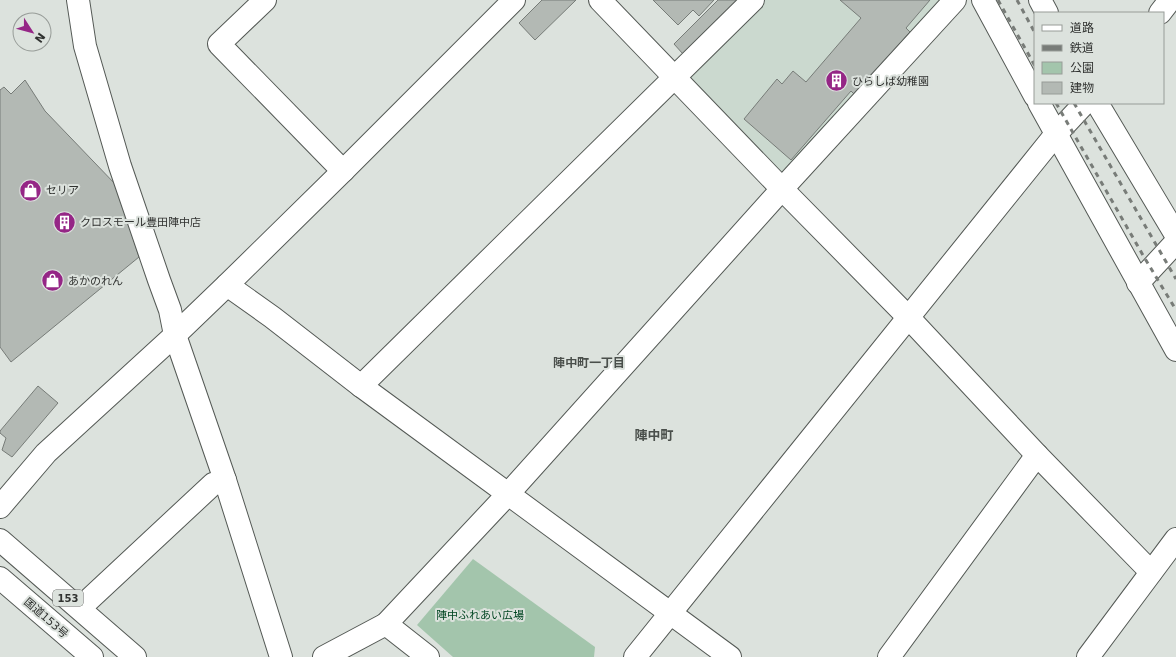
<svg xmlns="http://www.w3.org/2000/svg" width="1176" height="657" viewBox="0 0 1176 657" font-family="'DejaVu Sans','Noto Sans JP',sans-serif">
	<style>
		.built { fill: #cbd9cf }
		.green { fill: #a3c5ac }
		.building { fill: #b3b9b4; stroke: #777c78 }
		.lines { fill: none; stroke-linecap: round; stroke-linejoin: round }
		.street-casing { stroke: #545955; stroke-width: 24 }
		.secondary-casing { stroke: #545955; stroke-width: 24 }
		.highway-casing { stroke: #545955; stroke-width: 24 }
		.street { stroke: #fff; stroke-width: 22 }
		.secondary { stroke: #fff; stroke-width: 22 }
		.highway { stroke: #fff; stroke-width: 22 }
		.rail { stroke: #787c78; stroke-width: 3; stroke-dasharray: 5 5; stroke-linecap: butt }
		.labels { text-anchor: middle; dominant-baseline: central; stroke-width: 4; stroke-linejoin: round; paint-order: stroke }
		.shield { fill: #dce2dd; stroke: #646764; stroke-width: 1 }
		.shield-label { font-size: 10px; font-weight: bold; fill: #303230 }
		.poi-label { font-size: 11px; fill: #303230; stroke: #dce2dd; text-anchor: start }
		.park-label { font-size: 11px; fill: #004622; stroke: #dce2dd }
		.street-label { font-size: 11px; fill: #303230; stroke: #dce2dd }
		.neighbourhood-label { font-size: 12px; font-weight: bold; fill: #4a4f4b; stroke: #dce2dd }
		.quarter-label { font-size: 13px; font-weight: bold; fill: #4a4f4b; stroke: #dce2dd }
	</style>
	<rect width="100%" height="100%" fill="#dce2dd"/>
	<path class="built" d="M762,0H947L786,176L687,74Z"/>
	<path class="green" d="M473,559L595,647L594,657H453L417,625Z"/>
	<g class="building">
		<path d="M542,0H576L535,40L519,23Z"/>
		<path d="M653,0H714L699,16L693,10L678,25Z"/>
		<path d="M718,0H738L683,54L674,44Z"/>
		<path d="M840,0H930L906,28L910,32L855,95L851,91L791,160L744,119L777,79L782,84L793,71L806,82L861,18Z"/>
		<path d="M25,80L45,111L117,186L139,257L11,362L0,347V90L4,87L11,94Z"/>
		<path d="M38,386L58,403L12,457L2,450L6,438L0,433V431Z"/>
	</g>
	<g class="lines">
		<defs>
			<g id="street">
				<path d="M78,0L85,46L120,166L159,280L170,310L175,335L225,480L281,657"/>
				<path d="M265,0L219,44L343,171"/>
				<path d="M600,0L782,189L908,317L1037,455L1151,572"/>
				<path d="M983,0L1035,96"/>
				<path d="M1040,0L1047,13"/>
				<path d="M1160,13L1170,0"/>
				<path d="M1039,103L1176,350"/>
				<path d="M1097,103L1176,235"/>
				<path d="M1138,283L1176,242"/>
				<path d="M227,285L272,317L361,386L730,657"/>
				<path d="M361,386L753,0"/>
				<path d="M80,608L213,484L225,480"/>
				<path d="M386,624L428,657"/>
				<path d="M324,657L386,624L508,494L782,189L955,0"/>
				<path d="M635,657L1056,134L1085,103"/>
				<path d="M889,657L1037,455"/>
				<path d="M1088,657L1176,539"/>
			</g>
			<path id="secondary" d="M0,507L46,453L175,335L227,285L343,171L514,0"/>
			<g id="highway">
				<path d="M0,540L135,657"/>
				<path d="M0,578L92,657"/>
			</g>
		</defs>
		<use href="#street" class="street-casing"/>
		<use href="#secondary" class="secondary-casing"/>
		<use href="#highway" class="highway-casing"/>
		<use href="#street" class="street"/>
		<use href="#secondary" class="secondary"/>
		<use href="#highway" class="highway"/>
		<g class="rail">
			<path d="M998,0L1035,66"/>
			<path d="M1017,0L1035,33"/>
			<path d="M1056,103L1144,257L1176,310"/>
			<path d="M1074,103L1176,279"/>
		</g>
	</g>
	<defs>
		<symbol id="building-disc" viewBox="-11 -11 22 22"><circle r="9.5" fill="#952686" stroke="#dce2dd"/><path d="M-4-6H4V6H1V3H-1V6H-4ZM-2.5-4.3h1.7v1.8h-1.7ZM.8-4.3h1.7v1.8H.8ZM-2.5-1h1.7V.8h-1.7ZM.8-1h1.7V.8H.8Z" fill="#fff"/></symbol>
		<symbol id="shop-disc" viewBox="-11 -11 22 22"><circle r="9.5" fill="#952686" stroke="#dce2dd"/><path d="M-5-2.5h2.3a2.7 3.5 0 0 1 5.4 0H5L5.5 6h-11ZM-1.5-2.5h3a1.5 2.3 0 0 0-3 0Z" fill="#fff"/></symbol>
	</defs>
	<g fill-rule="evenodd">
		<use href="#building-disc" x="824" y="68" width="25" height="25"/>
		<use href="#shop-disc" x="18" y="178" width="25" height="25"/>
		<use href="#building-disc" x="52" y="210" width="25" height="25"/>
		<use href="#shop-disc" x="40" y="268" width="25" height="25"/>
	</g>
	<g class="labels">
		<rect class="shield" x="53" y="590" width="30" height="16" rx="3"/>
		<g class="shield-label">
			<text x="68" y="598">153</text>
		</g>
		<g class="poi-label">
			<text x="852" y="81">ひらしば幼稚園</text>
			<text x="46" y="190">セリア</text>
			<text x="80" y="222">クロスモール豊田陣中店</text>
			<text x="68" y="281">あかのれん</text>
		</g>
		<g class="park-label">
			<text x="480" y="615">陣中ふれあい広場</text>
		</g>
		<g class="street-label">
			<text transform="translate(46 618) rotate(41)">国道153号</text>
		</g>
		<g class="neighbourhood-label">
			<text x="589" y="363">陣中町一丁目</text>
		</g>
		<g class="quarter-label">
			<text x="654" y="435">陣中町</text>
		</g>
	</g>
	<rect x="1034" y="12" width="130" height="92" fill="#dce2dd" stroke="#979c98"/>
	<rect x="1042" y="25" width="20" height="6" fill="#ffffff" stroke="#979c98"/>
	<text x="1070" y="32" font-size="12" fill="#303230">道路</text>
	<rect x="1042" y="45" width="20" height="6" fill="#787c78" stroke="#979c98"/>
	<text x="1070" y="52" font-size="12" fill="#303230">鉄道</text>
	<rect x="1042" y="62" width="20" height="12" fill="#a3c5ac" stroke="#979c98"/>
	<text x="1070" y="72" font-size="12" fill="#303230">公園</text>
	<rect x="1042" y="82" width="20" height="12" fill="#b3b9b4" stroke="#979c98"/>
	<text x="1070" y="92" font-size="12" fill="#303230">建物</text>
	<g transform="translate(32 32) rotate(126)"><circle r="19" fill="#dce2dd" stroke="#979c98"/>
	<path d="M0-3L7 15L0 10L-7 15Z" fill="#952686"/>
	<text y="-6" font-size="11" font-weight="bold" text-anchor="middle" fill="#303230">N</text>
	</g>
</svg>
